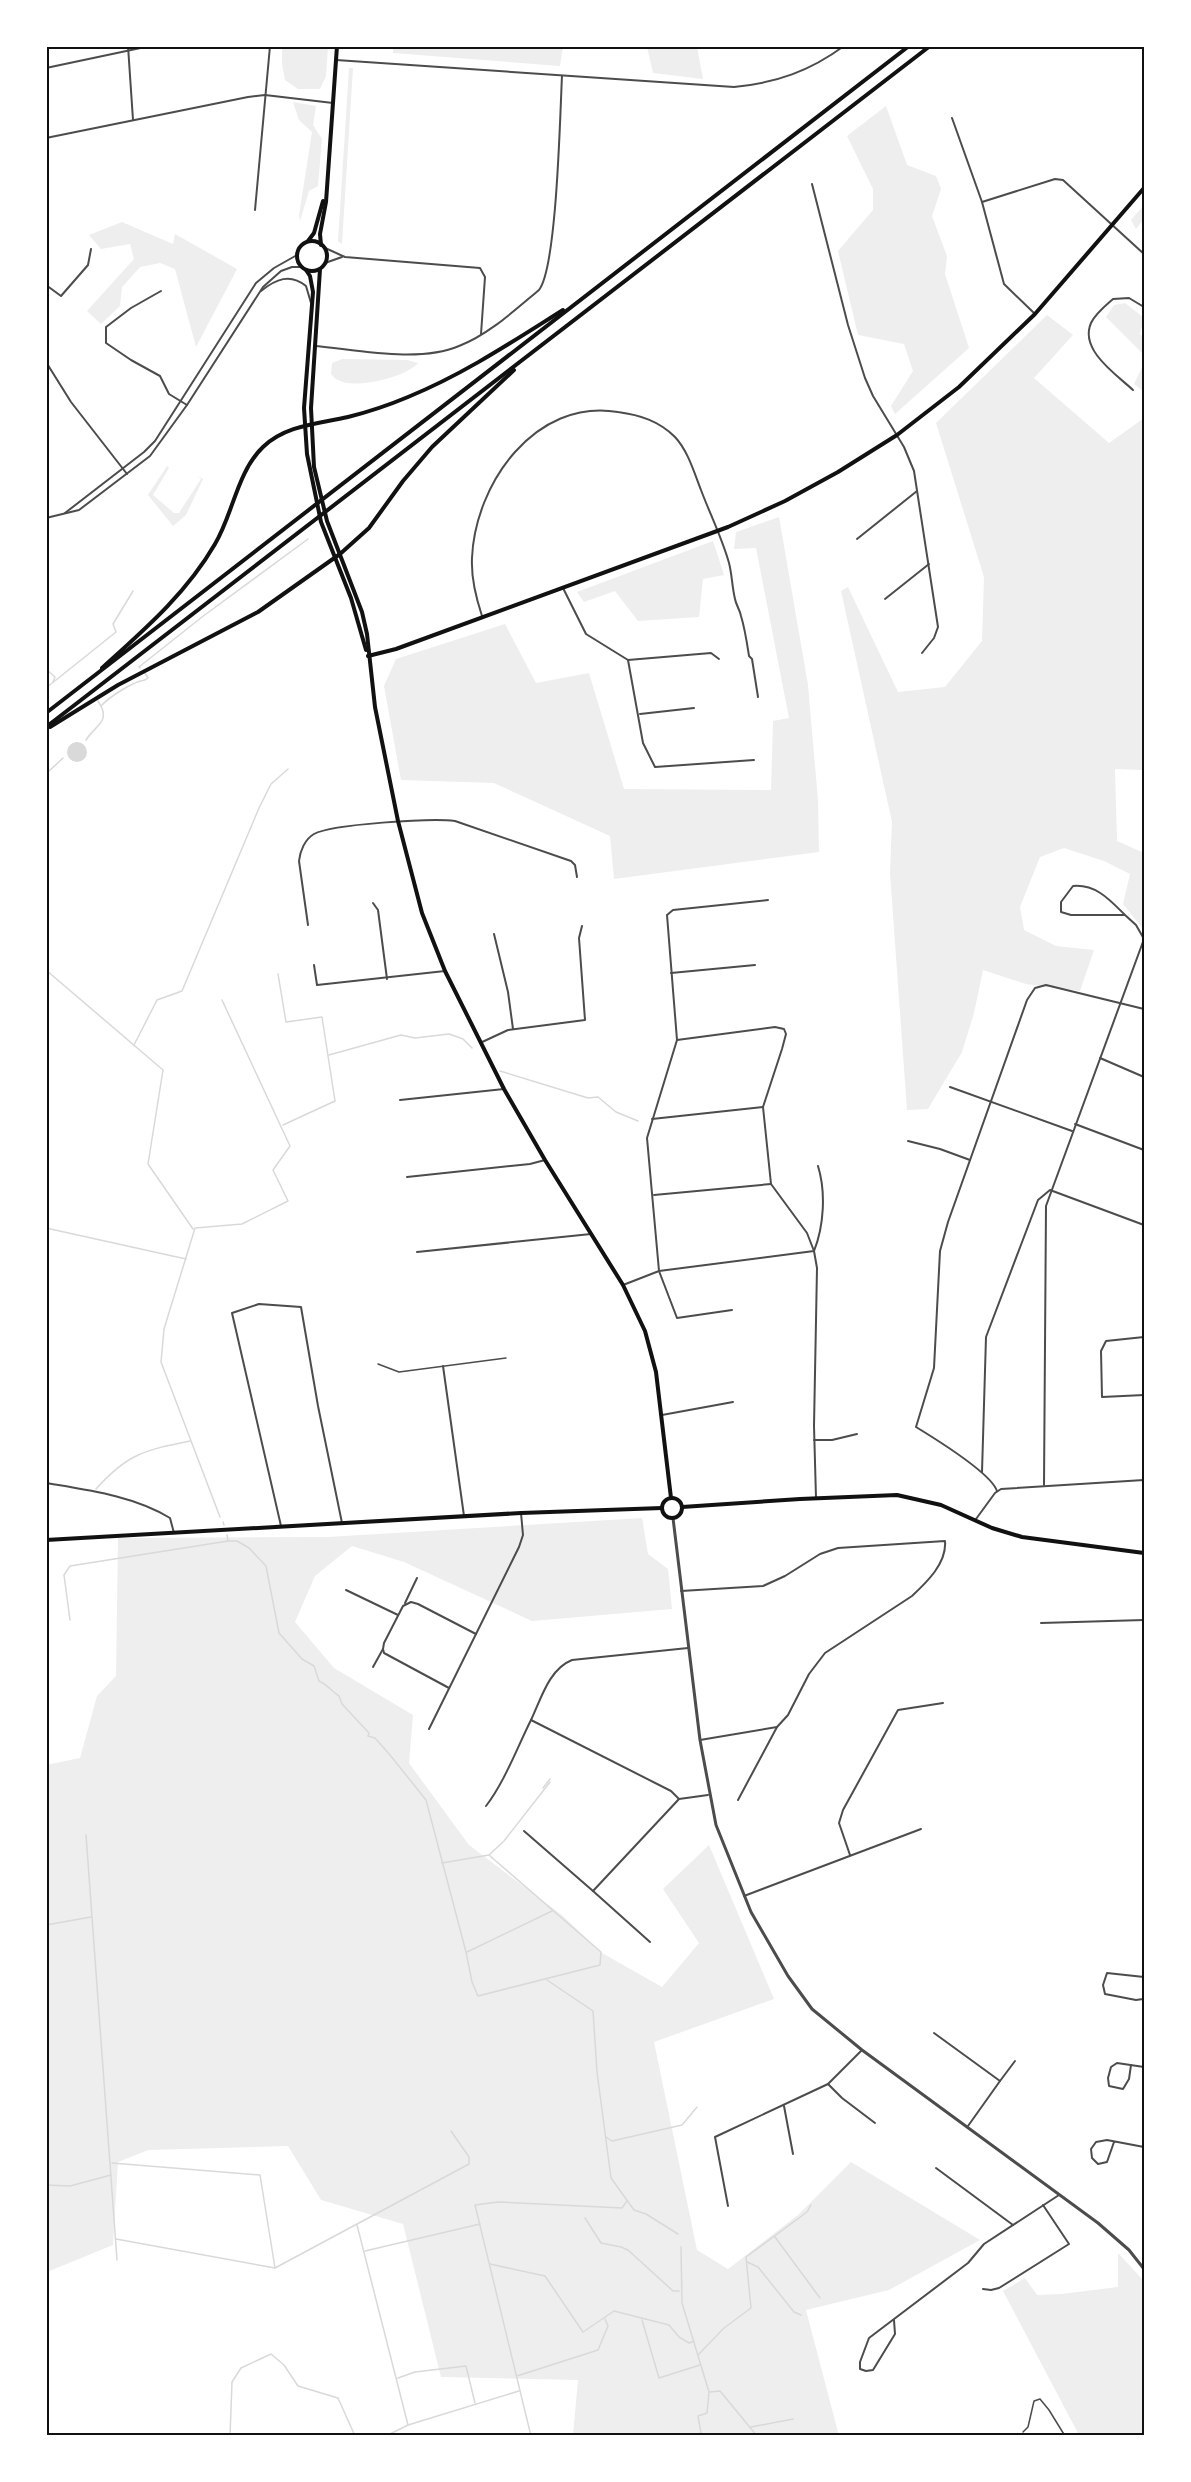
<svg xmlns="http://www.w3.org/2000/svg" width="1191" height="2482" viewBox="0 0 1191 2482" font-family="'Alegreya Sans',sans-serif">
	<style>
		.green { fill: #eee }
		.water { fill: #d9d9d9 }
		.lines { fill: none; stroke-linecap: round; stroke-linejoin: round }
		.stream { stroke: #d9d9d9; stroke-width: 1.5 }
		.service { stroke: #4c4c4c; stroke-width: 1.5 }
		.minor { stroke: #4c4c4c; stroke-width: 2 }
		.tertiary { stroke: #4c4c4c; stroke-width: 3 }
		.secondary { stroke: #111; stroke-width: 4 }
		.trunk { stroke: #111; stroke-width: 4 }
		.neatline { fill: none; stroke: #111; stroke-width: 2 }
	</style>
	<rect width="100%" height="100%" fill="#fff"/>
	<g class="green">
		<path d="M282,47H328L326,76L320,89H298L285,80L282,64Z"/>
		<path d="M393,47V46L563,47L560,66L393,53Z"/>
		<path d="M647,47H697L703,79L653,73Z"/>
		<path d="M349,68H353L342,244L338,241Z"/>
		<path d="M293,102L316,106L313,125L322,139L318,186L309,191L300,221L299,215L312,132L299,120Z"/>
		<path d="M886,106L907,165L936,176L941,189L932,216L947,256L945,274L969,348L895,414L891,406L913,371L904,344L858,335L838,251L873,210V189L847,136Z"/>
		<path d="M1144,205V219L1136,229L1131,220Z"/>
		<path d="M122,222L173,244L175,234L237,269L196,347L175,269L160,263L140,267L122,287L120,306L101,324L87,311L134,259L130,244L101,249L89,235Z"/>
		<path d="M1125,303L1144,318L1140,334L1144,338V355L1106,317L1114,305Z"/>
		<path d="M1047,315L1073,335L1034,378L1109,443L1144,418V770L1115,769L1117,841L1144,853L1143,929L1123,904L1130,874L1104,861L1064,848L1040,857L1020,907L1024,930L1056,946L1094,950L1080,991L1026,984L983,970L974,1013L962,1052L928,1109L907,1110L890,873L892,822L841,591L848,587L898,692L945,687L982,641L984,577L936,423Z"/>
		<path d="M342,359L407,360L418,363C406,377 355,390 338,380C335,379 333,376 331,374L332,363Z"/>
		<path d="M1144,363V392L1134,384Z"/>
		<path d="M167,466L169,468L153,495L174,513H179L201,479L198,476L203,479L186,515L173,526L148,495Z"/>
		<path d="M779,517L808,685L818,800L819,852L614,879L610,836L494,783L401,780L384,686L396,659L505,624L536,683L589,673L624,789L771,790L773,721L789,718L756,548L734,549L736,532Z"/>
		<path d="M713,541L724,575L703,579L699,617L638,621L615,591L584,602L577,592Z"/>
		<path d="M642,1518L648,1554L668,1569L672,1609L532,1621L404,1562L352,1546L315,1576L295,1622L334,1668L413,1715L409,1763L469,1845L563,1916L602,1953L662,1987L699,1943L663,1889L709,1845L774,1999L654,2042L697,2250L728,2269L798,2215L851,2162L980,2240L889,2290L806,2310L839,2436L573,2435L578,2380L441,2377L403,2224L321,2200L288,2146L148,2150L118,2162L113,2245L47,2272L46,1765L80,1758L97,1696L116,1676L118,1538L328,1537Z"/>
		<path d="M1118,2253L1144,2281V2435H1079L1003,2291L1025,2278L1037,2295L1061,2294L1118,2287Z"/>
	</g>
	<circle class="water" cx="77" cy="752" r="10"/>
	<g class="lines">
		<g class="stream">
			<path d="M140,668L139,667L202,617L308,539"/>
			<path d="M46,669L55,677L53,682"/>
			<path d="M46,688L116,632L113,624L133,591"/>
			<path d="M101,706C109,697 134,681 145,680L148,678L145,673"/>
			<path d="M86,740C96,724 112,722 98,701"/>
			<path d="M46,780L48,772L63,758"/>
			<path d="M46,970L163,1070L148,1164L193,1229"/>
			<path d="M278,974L286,1022L322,1017L335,1101L283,1125"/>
			<path d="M134,1045L157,1000L182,991L259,808L271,784L288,769"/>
			<path d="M329,1055L401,1035L415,1038L449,1034L463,1039L472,1048"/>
			<path d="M500,1071L588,1098L598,1097L616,1112L638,1121"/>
			<path d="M46,1228L186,1259"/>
			<path d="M96,1489C127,1454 145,1450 190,1441"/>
			<path d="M220,1517L161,1362L164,1329L195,1228L242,1224L288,1201L273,1170L290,1146L222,1000"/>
			<path d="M223,1522L224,1525"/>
			<path d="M227,1535L228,1540"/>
			<path d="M70,1620L64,1575L70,1566L228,1541H237L249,1548L266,1566L279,1633L302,1659L314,1666L319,1681C328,1685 331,1691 339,1696L342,1704L369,1733L368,1736L375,1738L390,1755L426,1800L466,1952L472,1982L478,1996L600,1965L601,1952L489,1855"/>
			<path d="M543,1788L550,1779"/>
			<path d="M86,1835L117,2260"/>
			<path d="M442,1863L489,1855L504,1841L550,1782"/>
			<path d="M46,1925L91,1917"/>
			<path d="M467,1952L552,1911"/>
			<path d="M547,1980L593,2011L597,2072L611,2178L634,2210L646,2214L678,2234"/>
			<path d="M606,2137L612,2141L682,2125L697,2107"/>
			<path d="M112,2163L260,2175L275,2268"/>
			<path d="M46,2185L70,2186L111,2175"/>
			<path d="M585,2218L601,2243L621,2247L628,2250L673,2291H679"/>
			<path d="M357,2225L408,2425"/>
			<path d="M775,2237L820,2298"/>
			<path d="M116,2239L275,2268L469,2164V2157L451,2131"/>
			<path d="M681,2247L682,2303L709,2392L707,2413L698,2416L701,2433L693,2436"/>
			<path d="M365,2251L480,2224"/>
			<path d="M747,2262L758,2267L794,2312L801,2315"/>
			<path d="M490,2264L545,2276L583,2332L614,2311L669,2325L679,2337L689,2343L694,2341"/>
			<path d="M642,2320L659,2378L700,2365"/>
			<path d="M698,2355L724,2328L751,2308L746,2257L807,2212L811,2205"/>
			<path d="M517,2376L598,2350L608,2326L605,2319"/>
			<path d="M398,2378L415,2372L466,2366L475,2403"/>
			<path d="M710,2392L720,2391L757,2436"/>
			<path d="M751,2427L793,2419"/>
			<path d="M230,2436L232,2382L241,2368L271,2354L284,2365L298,2386L338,2398L355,2436"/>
			<path d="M386,2436L408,2425L519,2391"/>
			<path d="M531,2436L475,2205L498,2202L622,2208L627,2201"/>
		</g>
		<g class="service">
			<path d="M378,1364L399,1372L506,1358"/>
			<path d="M1023,2432L1028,2427L1034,2401L1040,2399L1049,2410L1065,2436"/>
		</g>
		<g class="minor">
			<path d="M128,46L133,120"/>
			<path d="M336,60L734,87C776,83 810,71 844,46"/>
			<path d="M46,68L150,46"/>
			<path d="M952,118L982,202L1004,284L1034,313"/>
			<path d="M46,138L248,97L265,95L333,103"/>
			<path d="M812,184L848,325L865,378L873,396L904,447L914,471L938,627L934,638L922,653"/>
			<path d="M982,202L1055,179L1063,180L1144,254"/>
			<path d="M255,210L270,46"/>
			<path d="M323,247L345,257L480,268L485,277L481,334"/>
			<path d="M325,263L342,257"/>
			<path d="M46,285L61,296L88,265L91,249"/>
			<path d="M161,291L131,308L106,327V343L131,360L160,376L169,394L187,405"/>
			<path d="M261,291C276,279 290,273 306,286L311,303"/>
			<path d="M316,346C358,350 419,363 459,346C488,335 515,310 539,290C557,267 560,114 562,76"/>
			<path d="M46,362L71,402L127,474"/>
			<path d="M1133,390C1117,375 1079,350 1091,323C1095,314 1105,306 1113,299L1129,298L1144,307"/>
			<path d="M65,513L144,452L155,441L256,283L274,268L297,255"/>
			<path d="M46,518L79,510L150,456L187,405L263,287L281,271L292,267H301"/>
			<path d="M857,539L917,491"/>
			<path d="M563,588L586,634L628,660L711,653L719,659"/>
			<path d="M885,599L929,564"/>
			<path d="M482,616C476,598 471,578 472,558C475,484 535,398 618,412C640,415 659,421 675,437C688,451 694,472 701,490C710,514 722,538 729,563C732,574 732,587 735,599C736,605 740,610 741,616C745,629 747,643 749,656L752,659L758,697"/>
			<path d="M628,660L643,743L655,767L754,760"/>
			<path d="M640,714L694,708"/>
			<path d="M373,903L378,910L387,979"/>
			<path d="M1125,915C1110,900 1096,884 1073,886L1061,902V912L1071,915H1125L1136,925L1144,939"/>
			<path d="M308,925L299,861C300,851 305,839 314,834C332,824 432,818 455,821L571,861L575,865L577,877"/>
			<path d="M494,934L508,992L513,1029"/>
			<path d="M314,965L317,985L445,971"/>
			<path d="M671,973L755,965"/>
			<path d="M677,1040L775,1027L784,1029L786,1034L782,1049L763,1107L771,1184L807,1233L814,1251L817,1268L814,1426L816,1498"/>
			<path d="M480,1043L508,1030L585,1020L579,938L582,926"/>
			<path d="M1100,1058L1144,1077"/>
			<path d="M950,1087L1072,1131"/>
			<path d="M400,1100L504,1089"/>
			<path d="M652,1119L763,1107"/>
			<path d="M1075,1124L1144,1150"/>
			<path d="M908,1141L940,1149L970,1160"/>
			<path d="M407,1177L530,1164L545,1160"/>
			<path d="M654,1195L771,1184"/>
			<path d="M417,1252L591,1234"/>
			<path d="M623,1285L659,1271L814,1251C824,1226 826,1192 818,1166"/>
			<path d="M732,1310L677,1318L659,1271L647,1138L677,1040L667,915L673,910L768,900"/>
			<path d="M1144,1337L1106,1341L1101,1351L1102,1397L1144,1395"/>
			<path d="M443,1366L464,1516"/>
			<path d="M662,1415L733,1402"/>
			<path d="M814,1440H832L857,1434"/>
			<path d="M982,1472L986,1337L1038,1200L1050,1190L1144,1225"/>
			<path d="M46,1483C88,1490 134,1496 170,1518L174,1533"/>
			<path d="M1044,1485L1046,1206L1144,939"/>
			<path d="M997,1491C991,1473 934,1438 916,1427L934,1368L940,1251L948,1222L1027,1000L1035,988L1046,985L1144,1009"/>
			<path d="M976,1519L995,1493L1001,1489L1144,1480"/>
			<path d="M281,1526L232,1313L259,1304L301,1307L318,1406L342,1523"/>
			<path d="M346,1590L398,1615"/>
			<path d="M681,1591L763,1586L785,1576L820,1554L838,1548L945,1541C947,1563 927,1582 912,1596L825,1653L809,1674L788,1715L777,1727L738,1800"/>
			<path d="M405,1603L417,1578"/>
			<path d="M1041,1623L1144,1620"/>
			<path d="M688,1648L572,1660C549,1669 541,1699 531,1720L671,1791L679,1799L708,1795"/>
			<path d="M373,1667L383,1649"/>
			<path d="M449,1688L384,1653L383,1649L384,1643L403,1606L411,1602L418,1604L476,1634"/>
			<path d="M429,1729L519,1547L523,1535L521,1513"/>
			<path d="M700,1740L777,1727"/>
			<path d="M486,1806C504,1783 517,1748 531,1720"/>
			<path d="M524,1831L593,1891"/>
			<path d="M850,1855L839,1823L843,1810L898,1710L943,1703"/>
			<path d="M744,1896L921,1829"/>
			<path d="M650,1942L593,1891L679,1799"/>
			<path d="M1144,1977L1107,1973L1103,1985L1105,1994L1136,2000L1143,1999L1144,1990"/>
			<path d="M934,2033L1000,2081L968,2126"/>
			<path d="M1131,2065L1129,2079L1123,2089L1109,2086L1108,2078L1111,2067L1117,2063L1144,2067"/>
			<path d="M1000,2081L1015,2061"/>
			<path d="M828,2084L842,2098L875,2123"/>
			<path d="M784,2106L793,2154"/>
			<path d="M1114,2142L1107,2162L1098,2164L1092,2158L1091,2149L1096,2142L1107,2140L1144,2147"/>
			<path d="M936,2168L1013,2225"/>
			<path d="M728,2206L715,2137L828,2084L862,2050"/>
			<path d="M983,2289L991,2290L999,2288L1069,2244L1043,2205"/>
			<path d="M894,2320L895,2334L873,2370L866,2371L860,2369V2362L869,2338L968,2263L984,2244L1059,2195"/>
		</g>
		<path class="tertiary" d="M673,1518L700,1740L716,1825L751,1912L788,1976L812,2009L862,2050L1098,2223L1129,2250L1144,2269"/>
		<g class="secondary">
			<path d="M308,241L314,233L323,201"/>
			<circle cx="312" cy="256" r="15"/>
			<path d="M321,245L320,234L326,202L337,46"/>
			<path d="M320,269L311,408L314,467L327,521L362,612L367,634L375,707L398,821L422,913L445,971L504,1089L545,1160L623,1285L645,1331L656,1372L671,1498"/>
			<path d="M306,270L310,276L313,292L304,408L307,454L321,522L351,598L366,650"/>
			<path d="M368,656L396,649L728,527L785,501L838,472L897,435L959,387L1035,314L1144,188"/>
			<circle cx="672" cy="1508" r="10"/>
			<path d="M682,1507L800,1499L897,1495L941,1505L992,1528L1022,1537L1144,1553"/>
			<path d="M46,1540L521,1513L662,1508"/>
		</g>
		<g class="trunk">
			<path d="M102,668C144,630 186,594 215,544C233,514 237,472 263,447C286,425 318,424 348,417C368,412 389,405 408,397C464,374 512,342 563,310"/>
			<path d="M46,713L909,46"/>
			<path d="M46,727L930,46"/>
			<path d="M50,727L118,685L258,612L340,554L369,528L403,481L432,447L514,370"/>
		</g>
	</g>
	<rect width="1191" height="2482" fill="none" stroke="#ffffff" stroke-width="96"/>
	<rect x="48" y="48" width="1095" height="2386" class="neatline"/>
</svg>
